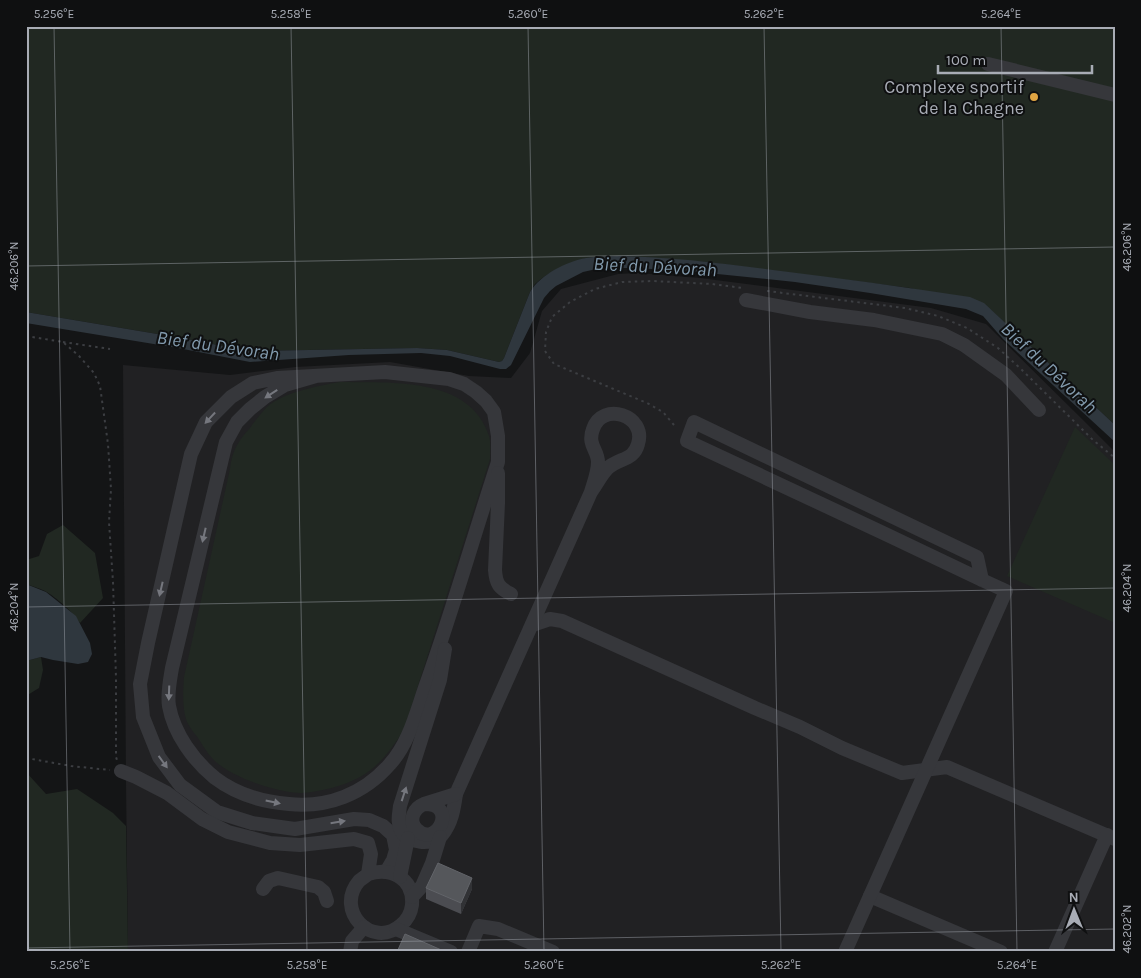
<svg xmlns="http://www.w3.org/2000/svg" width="1141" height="978" viewBox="0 0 1141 978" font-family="Karla,sans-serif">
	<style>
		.built { fill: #212123 }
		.green { fill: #212822 }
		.water { fill: #2f373e }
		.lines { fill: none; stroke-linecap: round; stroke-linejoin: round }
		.path { stroke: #3c3e42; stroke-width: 2; stroke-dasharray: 2.5 4; stroke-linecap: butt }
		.minor { stroke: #36373b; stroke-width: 14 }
		.wall { fill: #4b4c51 }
		.shaded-wall { fill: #313235 }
		.building { fill: #55575b; stroke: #626469 }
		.oneway { fill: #75777e }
		.ticks { fill: none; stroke: #a8acb5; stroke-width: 1; stroke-opacity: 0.45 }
		.poi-dot { fill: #e0a543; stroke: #0f1011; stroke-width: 2 }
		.labels { text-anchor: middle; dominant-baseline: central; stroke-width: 4; stroke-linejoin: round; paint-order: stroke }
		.poi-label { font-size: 18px; fill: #a8acb5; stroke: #0f1011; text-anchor: end }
		.water-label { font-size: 19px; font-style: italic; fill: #829aad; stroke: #0f1011 }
		.neatline { fill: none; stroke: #a8acb5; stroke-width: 2 }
		.ticks-label { font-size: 12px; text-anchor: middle; fill: #a8acb5 }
	</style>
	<rect width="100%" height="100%" fill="#141516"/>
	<path class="built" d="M638,273L700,278L931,308L986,324L1082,419L1115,452V952H128L126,782L123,365L230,375L295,367L390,362L469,376L511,378L530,353L542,311L561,289L618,274Z"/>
	<g class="green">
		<path d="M26,26H1115V425L991,310L910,288L706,262L617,256L586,258L567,265L548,274L541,279L535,284L530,292L504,358L502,361L499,362L447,350L417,348L248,351L187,339L26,312Z"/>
		<path d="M340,382C390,383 470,376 489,436C491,443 490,452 490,459L404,730C392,748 379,767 360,777C343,786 321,792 301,793C278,793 234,778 216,762C209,756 203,746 198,738C194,733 190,728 187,722C182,709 183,691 184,677L230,469C232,451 238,441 250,428C255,421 261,413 267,407C284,392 318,386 340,382Z"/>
		<path d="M1075,427L1115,465V623L1007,576Z"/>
		<path d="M63,525L95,553L103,598L80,623C74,613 56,597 45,591C39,588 32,586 26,584V560L39,556L47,534Z"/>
		<path d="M41,657L43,670L39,688L26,696V661Z"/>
		<path d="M26,772L46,794L77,789L113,813L126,826L128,952H26Z"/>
	</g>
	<g class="water">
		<path d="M617,256C670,257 722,263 773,270C839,278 905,287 970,297L984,303L1115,425V442L1003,339L983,316L966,309L870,293L795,282L688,271L633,268H601L583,272L556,286L550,291L544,298L511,365L506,369H500L450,356L421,353L349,355L250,362L178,348L26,323V312L187,339L248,351L417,348L447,350L499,362L502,361L504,358L530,292C541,274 566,262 586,258C596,256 607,257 617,256Z"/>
		<path d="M26,584L46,592L76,616L90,643L92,654L88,662L78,664L53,660L41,657L26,661Z"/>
	</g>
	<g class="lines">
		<g class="path">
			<path d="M767,291L905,308L938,316L967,328L998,348L1022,370L1093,440L1115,458"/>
			<path d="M26,336L63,342L79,356L94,373L100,386L108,444L111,489L109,522L113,582L116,678V757L117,760"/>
			<path d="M63,342L110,349"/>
			<path d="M674,425L663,412L647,403L554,364L545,351L546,332L552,317L570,302L595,289L622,282L653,281L712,284L743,288"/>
			<path d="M26,758L71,766L110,770"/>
		</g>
		<g class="minor">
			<path d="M988,64L1115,95"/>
			<path d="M746,300L810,312L874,320L942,334L964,345L1006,375L1039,410"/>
			<path d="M316,376L285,385L265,397L250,409L237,422L226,442L172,668C170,680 167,694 169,706C174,734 194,761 215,778C236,794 263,802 289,804C328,808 364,794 390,764C410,742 417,709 427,682C453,609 474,535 498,462V436L494,412L486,401L476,392L464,384L449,379L385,372L277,378L253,383L231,397L206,422L191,454L148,643L140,684L143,717L159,757L180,785L217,812L252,823L295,829L354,819L369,820L383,826L393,835L396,850L393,860L386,872"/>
			<path d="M498,473V503L495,570C496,584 499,588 511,594"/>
			<path d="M532,625L550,619L562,621L755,708L800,727L842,748L902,773L947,767L1115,839"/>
			<path d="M445,649L440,680L400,806C399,815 397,822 401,830C408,844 432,846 442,835C452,823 454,808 456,794L591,492C597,484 602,473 609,467C620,458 634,460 638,444C647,415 602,401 593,429C587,445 598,450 598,462C598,472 594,482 591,492"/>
			<path d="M121,771L136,777L167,793L202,819L228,832L270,843L300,845L354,839L368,843L371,854L368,874C365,877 361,879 359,881C334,910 372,950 401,925C407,920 411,913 412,905C414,878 391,867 368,874"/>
			<path d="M424,804C459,803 437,850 416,829C408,820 414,808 424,804L456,794"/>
			<path d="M400,877L408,838"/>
			<path d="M263,889L269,881L278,878L318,887L324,892L327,901"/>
			<path d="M870,896L1001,952"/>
			<path d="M412,897L422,886L432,863L440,837"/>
			<path d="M396,929L451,952"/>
			<path d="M350,952L352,941L364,927"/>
			<path d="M468,952L479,926L498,929L553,952"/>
			<path d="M845,952L1006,591L982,580C884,533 786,487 687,441L694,422L977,557L982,580"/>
			<path d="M1055,952L1107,835"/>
		</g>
	</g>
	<path class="wall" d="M426,888L472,889L461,914L426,899Z"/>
	<path class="shaded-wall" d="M472,878V889L461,914V903Z"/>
	<g class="building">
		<path d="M438,863L472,878L461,903L426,888Z"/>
		<path d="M405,934L446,952H397Z"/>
	</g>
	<defs><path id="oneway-solid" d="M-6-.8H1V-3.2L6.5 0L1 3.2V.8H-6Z" transform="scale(1.25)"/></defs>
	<g class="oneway">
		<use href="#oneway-solid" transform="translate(271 394) rotate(147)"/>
		<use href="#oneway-solid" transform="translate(210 418) rotate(133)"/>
		<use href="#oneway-solid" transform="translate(204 535) rotate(103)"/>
		<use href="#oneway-solid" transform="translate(161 589) rotate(103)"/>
		<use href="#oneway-solid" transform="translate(169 693) rotate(92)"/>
		<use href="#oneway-solid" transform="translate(163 762) rotate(54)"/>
		<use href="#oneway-solid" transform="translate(404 794) rotate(-72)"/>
		<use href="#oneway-solid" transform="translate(273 802) rotate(12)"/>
		<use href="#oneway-solid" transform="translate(338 822) rotate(-9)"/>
	</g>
	<path class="ticks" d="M54,26L70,952M291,26L307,952M528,26L544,952M764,26L781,952M1001,26L1017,952M26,266L1115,247M26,607L1115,588M26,948L1115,929"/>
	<circle class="poi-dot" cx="1034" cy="97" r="5"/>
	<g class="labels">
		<g class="poi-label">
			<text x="1024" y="87">Complexe sportif<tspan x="1024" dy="21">de la Chagne</tspan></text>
		</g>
		<g class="water-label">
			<text transform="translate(655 267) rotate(3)">Bief du Dévorah</text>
			<text transform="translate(218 346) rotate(8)">Bief du Dévorah</text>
			<text transform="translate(1049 368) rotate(43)">Bief du Dévorah</text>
		</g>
	</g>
	<rect width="1141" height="978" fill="none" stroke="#0f1011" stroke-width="55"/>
	<g transform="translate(1074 910) rotate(359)" stroke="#0f1011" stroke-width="4" paint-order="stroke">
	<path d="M0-4L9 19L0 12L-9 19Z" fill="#a8acb5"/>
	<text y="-8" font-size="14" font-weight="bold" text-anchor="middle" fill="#a8acb5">N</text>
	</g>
	<path d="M938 65v8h154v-8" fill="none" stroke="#a8acb5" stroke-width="2.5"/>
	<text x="946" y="65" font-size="15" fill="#a8acb5" stroke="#0f1011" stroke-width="4" paint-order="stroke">100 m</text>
	<rect x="28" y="28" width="1086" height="922" class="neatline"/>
	<g class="ticks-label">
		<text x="54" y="18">5.256°E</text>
		<text x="291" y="18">5.258°E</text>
		<text x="528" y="18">5.260°E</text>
		<text x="764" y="18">5.262°E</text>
		<text x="1001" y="18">5.264°E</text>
		<text transform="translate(1127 247) rotate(-90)" y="4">46.206°N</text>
		<text transform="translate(14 266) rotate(-90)" y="4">46.206°N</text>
		<text transform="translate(1127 588) rotate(-90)" y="4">46.204°N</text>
		<text transform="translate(14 607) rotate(-90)" y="4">46.204°N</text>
		<text transform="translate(1127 929) rotate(-90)" y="4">46.202°N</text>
		<text x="70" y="969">5.256°E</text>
		<text x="307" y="969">5.258°E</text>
		<text x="544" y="969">5.260°E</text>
		<text x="781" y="969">5.262°E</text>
		<text x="1017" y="969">5.264°E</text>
	</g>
</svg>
